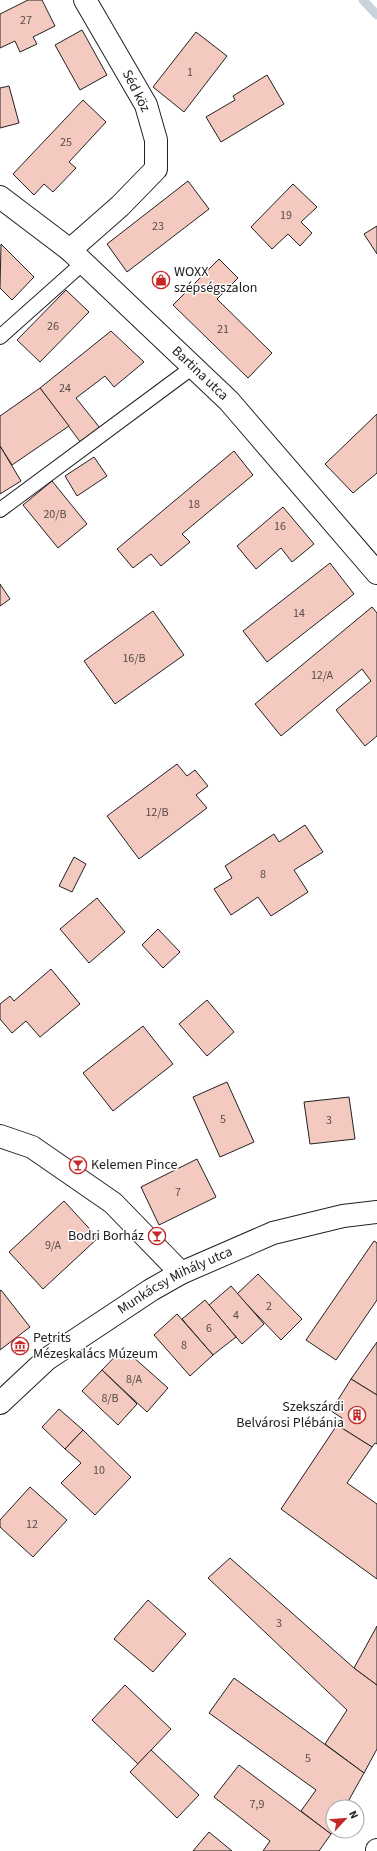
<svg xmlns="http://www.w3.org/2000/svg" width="377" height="1851" viewBox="0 0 377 1851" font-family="'Source Sans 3',sans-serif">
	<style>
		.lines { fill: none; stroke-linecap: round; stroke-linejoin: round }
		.stream { stroke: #c7d3dd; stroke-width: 9 }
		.building { fill: #f3c9c0; stroke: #222 }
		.lane-casing { stroke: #222; stroke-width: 16 }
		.street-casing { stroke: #222; stroke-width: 24 }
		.lane { stroke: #fff; stroke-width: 14 }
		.street { stroke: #fff; stroke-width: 22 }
		.labels { text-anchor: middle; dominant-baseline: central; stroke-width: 3; stroke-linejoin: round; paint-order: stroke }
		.number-label { font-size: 12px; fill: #564c4a }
		.street-label { font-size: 14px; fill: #222; stroke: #fff }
		.poi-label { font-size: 14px; fill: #222; stroke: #fff; text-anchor: start }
	</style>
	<rect width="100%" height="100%" fill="#fff"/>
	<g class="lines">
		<path class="stream" d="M363,0L377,15"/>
	</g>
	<g class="building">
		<path d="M28,0H42L55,26L33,37L37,44L20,52L15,41L0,48V14Z"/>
		<path d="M82,30L107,75L80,90L55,45Z"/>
		<path d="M196,32L227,56L184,112L153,87Z"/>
		<path d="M267,75L284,104L221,142L206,117L235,100L233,96Z"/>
		<path d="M9,86L19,123L0,128V88Z"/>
		<path d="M83,100L106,122L69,162L76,168L53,192L44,184L34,195L13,174Z"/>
		<path d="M188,181L209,209L127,272L107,244Z"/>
		<path d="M293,184L317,207L301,222L312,233L300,246L288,234L272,249L251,227Z"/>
		<path d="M377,226V254L364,234Z"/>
		<path d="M1,244L34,277L12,300L0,288Z"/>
		<path d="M219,259L238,278L217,299L272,353L248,378L173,305Z"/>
		<path d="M66,290L89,312L40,362L17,340Z"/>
		<path d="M111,331L144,362L114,387L105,376L76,398L100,428L81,443L40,388Z"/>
		<path d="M40,388L69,426L12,465L0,446V416Z"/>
		<path d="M377,414V473L353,493L325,464Z"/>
		<path d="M0,446L21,481L0,494Z"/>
		<path d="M234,451L253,475L182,534L190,542L161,566L151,554L133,568L117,549Z"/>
		<path d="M94,457L107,476L77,496L65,476Z"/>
		<path d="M52,481L87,524L58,548L23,505Z"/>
		<path d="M283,507L314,544L292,562L281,548L256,569L237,546Z"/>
		<path d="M330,563L354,594L267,662L243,631Z"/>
		<path d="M0,584L10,599L0,606Z"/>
		<path d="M372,607L377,613V736L365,746L336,710L371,681L362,669L281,736L255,704Z"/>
		<path d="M153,611L184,655L115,704L84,661Z"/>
		<path d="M177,764L187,776L195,770L208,786L196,795L207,808L139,859L107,816Z"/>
		<path d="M305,825L323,852L294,870L308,892L271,916L258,897L231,915L214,889L232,878L225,866L274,834L279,842Z"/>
		<path d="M74,857L86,864L72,892L59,886Z"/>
		<path d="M97,898L125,932L89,963L60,929Z"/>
		<path d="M158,929L180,952L163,968L142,945Z"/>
		<path d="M51,969L80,1004L40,1037L26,1021L12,1033L0,1019V1004L10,996L14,1001Z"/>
		<path d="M207,1000L234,1032L207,1056L179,1024Z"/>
		<path d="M143,1026L173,1064L113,1111L83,1073Z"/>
		<path d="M227,1082L254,1142L220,1157L193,1097Z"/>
		<path d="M349,1097L355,1139L310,1144L304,1102Z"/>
		<path d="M197,1159L216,1197L159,1225L141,1187Z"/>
		<path d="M64,1201L98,1238L43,1289L9,1252Z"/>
		<path d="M374,1241L377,1243V1300L336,1360L306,1340Z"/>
		<path d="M258,1274L302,1319L281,1340L237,1294Z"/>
		<path d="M231,1286L264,1324L242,1344L209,1305Z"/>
		<path d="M1,1290L30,1327L0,1350V1291Z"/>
		<path d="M205,1300L236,1337L213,1355L182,1319Z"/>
		<path d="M177,1314L213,1355L190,1376L154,1335Z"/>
		<path d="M377,1342V1395L351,1379Z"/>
		<path d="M123,1348L168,1388L147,1412L102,1370Z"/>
		<path d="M102,1370L137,1404L118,1425L82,1391Z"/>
		<path d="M351,1379L377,1395V1444L375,1443L372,1447L337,1425L342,1418L331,1411Z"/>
		<path d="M59,1409L83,1430L65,1449L42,1427Z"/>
		<path d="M337,1425L372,1447L347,1483L377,1504V1579L281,1509Z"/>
		<path d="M83,1430L131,1477L95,1515L61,1483L81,1463L65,1449Z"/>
		<path d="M30,1487L67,1520L33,1557L0,1527V1520Z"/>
		<path d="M230,1558L354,1668L377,1685V1749L364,1773L325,1744L347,1710L208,1578Z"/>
		<path d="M148,1600L186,1634L153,1672L114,1639Z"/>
		<path d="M377,1626V1685L354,1668Z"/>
		<path d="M234,1678L364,1773L345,1807H333V1830L331,1834L301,1811L316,1790L209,1713Z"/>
		<path d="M125,1685L171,1729L138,1764L92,1720Z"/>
		<path d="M151,1750L199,1795L177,1818L130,1772Z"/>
		<path d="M239,1765L331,1834L319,1851H263L270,1841L214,1797Z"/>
		<path d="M209,1832L232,1851H193Z"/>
	</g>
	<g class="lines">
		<defs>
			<g id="lane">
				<path d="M0,337L83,263"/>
				<path d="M0,510L193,367"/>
			</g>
			<g id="street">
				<path id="s1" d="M0,197L70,250L229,401L377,573"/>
				<path d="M70,250L120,206L156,169V140L146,105L85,0"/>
				<path d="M0,1136L32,1147L113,1203L181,1273"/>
				<path id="s2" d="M0,1403L47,1359L151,1290L181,1273L273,1233L343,1216L377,1212"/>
				<path d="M377,1851V1850"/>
			</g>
		</defs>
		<use href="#lane" class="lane-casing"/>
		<use href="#street" class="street-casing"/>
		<use href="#lane" class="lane"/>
		<use href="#street" class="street"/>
	</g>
	<defs>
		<symbol id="shop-ring" viewBox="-11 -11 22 22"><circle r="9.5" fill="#fff" stroke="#c62828" stroke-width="1.5"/><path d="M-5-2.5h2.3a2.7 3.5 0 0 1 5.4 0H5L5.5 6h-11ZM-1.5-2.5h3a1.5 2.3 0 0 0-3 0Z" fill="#c62828"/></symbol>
		<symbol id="bar-ring" viewBox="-11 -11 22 22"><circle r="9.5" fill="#fff" stroke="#c62828" stroke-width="1.5"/><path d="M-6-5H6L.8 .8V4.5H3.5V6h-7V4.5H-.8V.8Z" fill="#c62828"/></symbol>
		<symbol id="museum-ring" viewBox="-11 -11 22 22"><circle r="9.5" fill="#fff" stroke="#c62828" stroke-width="1.5"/><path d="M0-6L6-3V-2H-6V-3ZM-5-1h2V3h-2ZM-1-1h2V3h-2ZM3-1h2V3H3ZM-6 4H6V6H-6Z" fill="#c62828"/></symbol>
		<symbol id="building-ring" viewBox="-11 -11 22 22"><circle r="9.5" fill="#fff" stroke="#c62828" stroke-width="1.5"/><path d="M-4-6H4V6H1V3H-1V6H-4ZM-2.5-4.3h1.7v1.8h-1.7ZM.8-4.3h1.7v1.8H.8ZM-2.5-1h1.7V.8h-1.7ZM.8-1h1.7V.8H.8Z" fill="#c62828"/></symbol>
	</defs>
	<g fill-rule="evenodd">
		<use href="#shop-ring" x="151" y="270" width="20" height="20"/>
		<use href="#bar-ring" x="68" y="1155" width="20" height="20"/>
		<use href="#bar-ring" x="147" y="1226" width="20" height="20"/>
		<use href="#museum-ring" x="10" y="1336" width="20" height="20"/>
		<use href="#building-ring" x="347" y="1405" width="20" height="20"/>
	</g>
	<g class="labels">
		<g class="number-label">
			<text x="26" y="20">27</text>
			<text x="190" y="72">1</text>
			<text x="66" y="142">25</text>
			<text x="286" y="215">19</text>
			<text x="158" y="226">23</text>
			<text x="53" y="326">26</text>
			<text x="223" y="329">21</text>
			<text x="65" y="388">24</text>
			<text x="194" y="504">18</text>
			<text x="55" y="514">20/B</text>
			<text x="280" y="526">16</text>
			<text x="299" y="613">14</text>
			<text x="134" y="658">16/B</text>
			<text x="322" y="675">12/A</text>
			<text x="157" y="812">12/B</text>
			<text x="263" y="874">8</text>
			<text x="223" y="1119">5</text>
			<text x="329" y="1120">3</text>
			<text x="178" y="1192">7</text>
			<text x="53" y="1245">9/A</text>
			<text x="269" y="1306">2</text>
			<text x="236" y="1315">4</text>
			<text x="209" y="1328">6</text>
			<text x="184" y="1345">8</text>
			<text x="134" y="1379">8/A</text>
			<text x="110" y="1398">8/B</text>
			<text x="99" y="1470">10</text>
			<text x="32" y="1524">12</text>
			<text x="279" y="1623">3</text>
			<text x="308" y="1758">5</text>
			<text x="257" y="1804">7,9</text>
		</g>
		<g class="street-label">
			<text transform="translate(136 91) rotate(63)">Séd köz</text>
			<text stroke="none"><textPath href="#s1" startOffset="267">Bartina utca</textPath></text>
			<text stroke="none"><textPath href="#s2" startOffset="215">Munkácsy Mihály utca</textPath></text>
		</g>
		<g class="poi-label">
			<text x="174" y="272">WOXX<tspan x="174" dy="16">szépségszalon</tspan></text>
			<text x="91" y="1165">Kelemen Pince</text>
			<text x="144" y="1236" text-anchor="end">Bodri Borház</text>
			<text x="33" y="1338">Petrits<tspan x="33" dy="16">Mézeskalács Múzeum</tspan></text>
			<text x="344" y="1407" text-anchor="end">Szekszárdi<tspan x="344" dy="16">Belvárosi Plébánia</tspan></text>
		</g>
	</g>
	<g transform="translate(345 1819) rotate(64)"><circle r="19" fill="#ffffff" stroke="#a7a7a7"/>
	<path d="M0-3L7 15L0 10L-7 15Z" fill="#c62828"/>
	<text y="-6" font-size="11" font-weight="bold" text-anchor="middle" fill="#222222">N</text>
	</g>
</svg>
